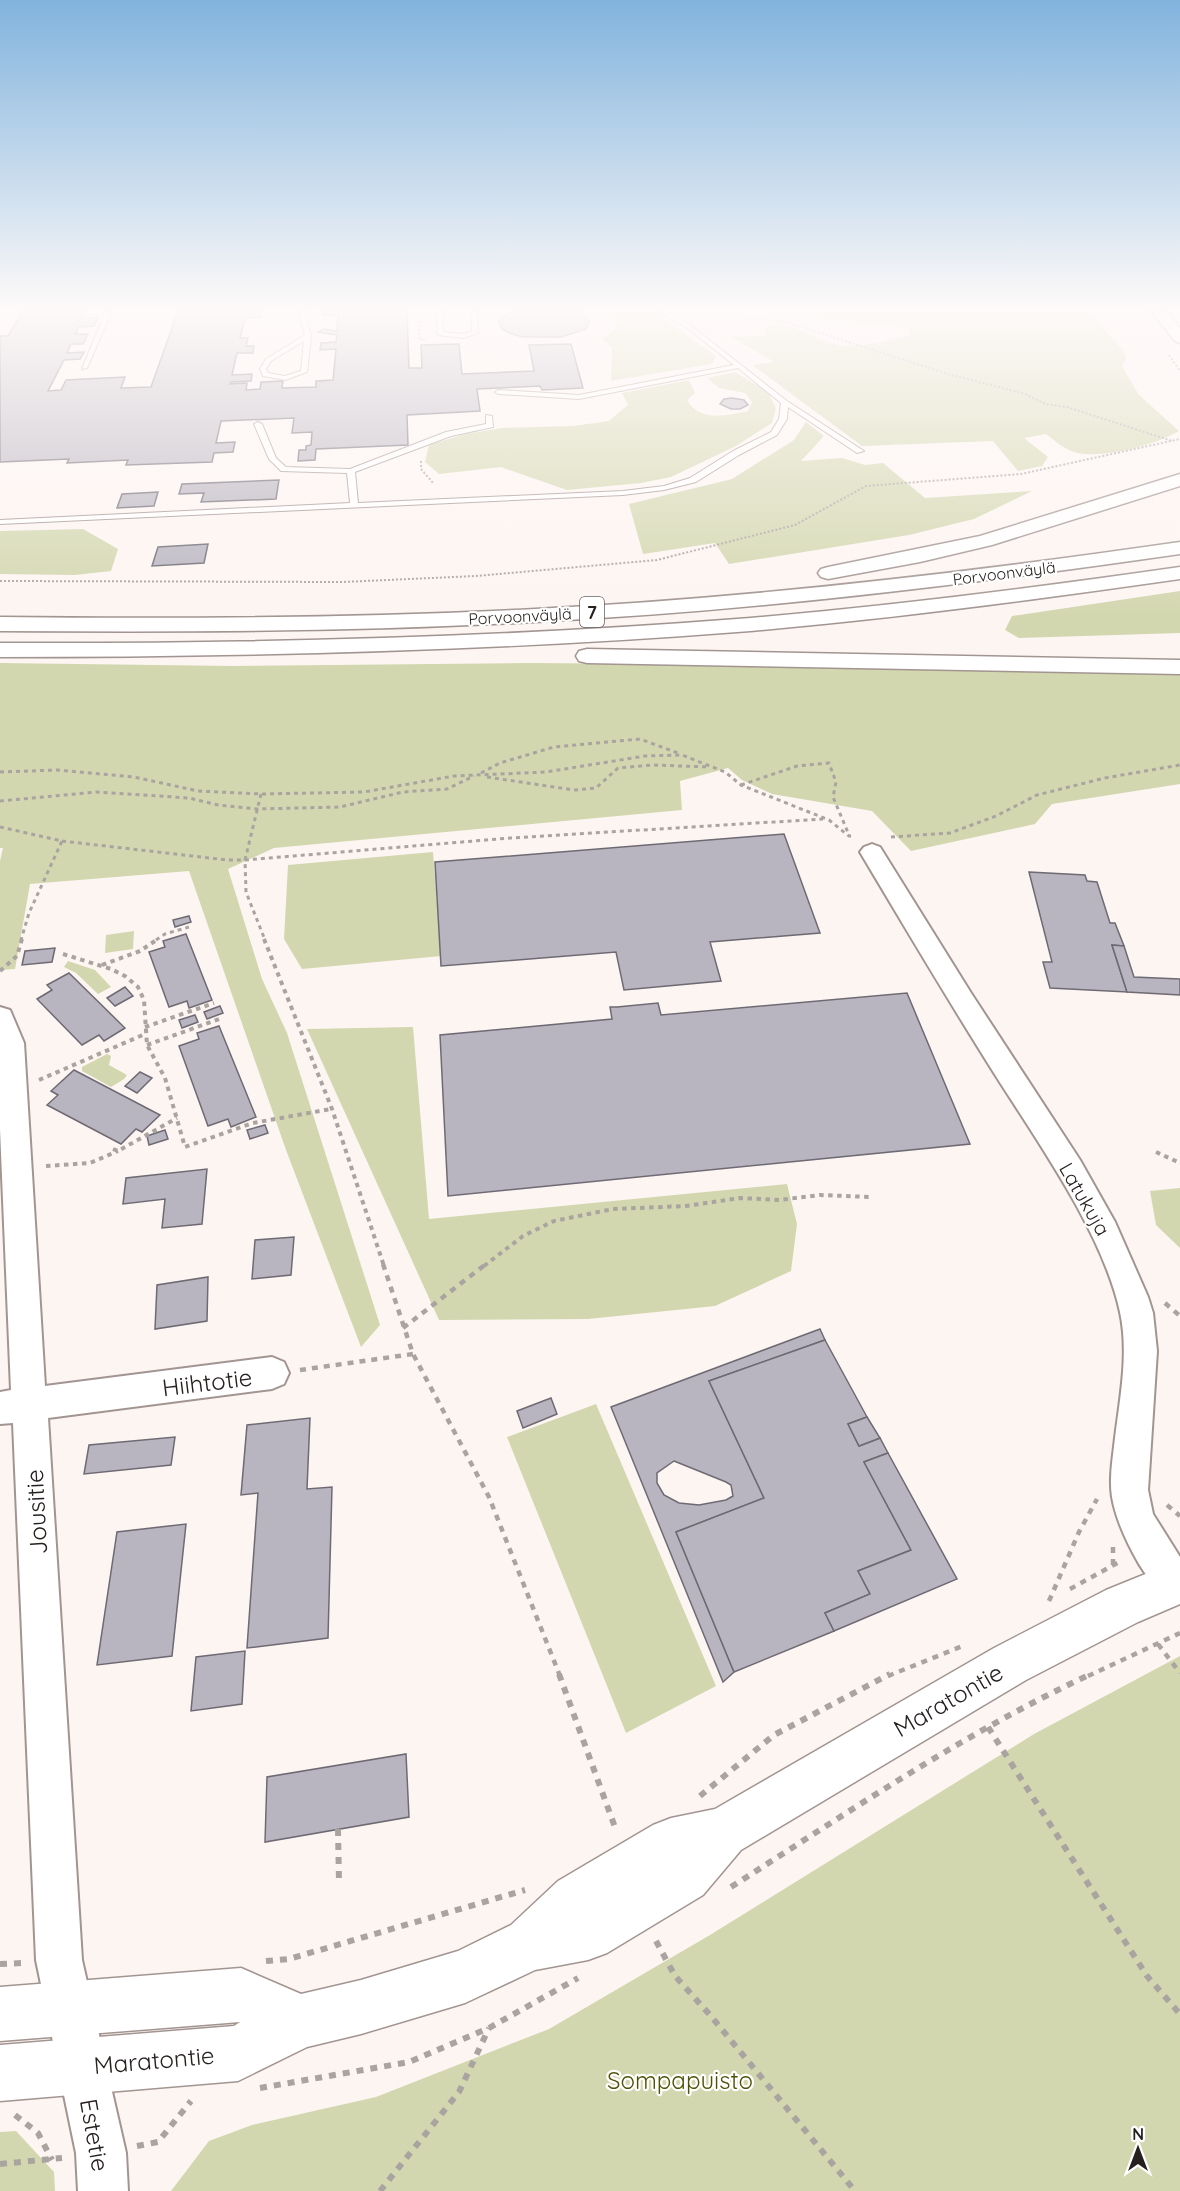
<svg xmlns="http://www.w3.org/2000/svg" width="1180" height="2191" viewBox="0 0 1180 2191" font-family="Quicksand,sans-serif">
	<style>
		.green { fill: #d3d7af }
		.building { fill: #b9b5c0; stroke: #6e6a74; stroke-width: 1.5; fill-rule: evenodd }
		.lines { fill: none; stroke-linecap: round; stroke-linejoin: round }
		.lane-casing { stroke: #a29591; stroke-width: 2 }
		.street-casing { stroke: #a29591; stroke-width: 4 }
		.secondary-casing { stroke: #a29591; stroke-width: 3 }
		.highway-casing { stroke: #a29591; stroke-width: 3 }
		.path-far4 { stroke: #aaa4a1; stroke-width: 2; stroke-dasharray: 2 2; stroke-linecap: butt }
		.path-far3 { stroke: #aaa4a1; stroke-width: 3; stroke-dasharray: 4 4; stroke-linecap: butt }
		.path-far2 { stroke: #aaa4a1; stroke-width: 4; stroke-dasharray: 4.5 4.5; stroke-linecap: butt }
		.path-far1 { stroke: #aaa4a1; stroke-width: 4.5; stroke-dasharray: 6 6; stroke-linecap: butt }
		.path { stroke: #aaa4a1; stroke-width: 6; stroke-dasharray: 7 7; stroke-linecap: butt }
		.lane { fill: #fff; fill-rule: evenodd }
		.street { fill: #fff; fill-rule: evenodd }
		.secondary { fill: #fff; fill-rule: evenodd }
		.highway { fill: #fff; fill-rule: evenodd }
		.labels { text-anchor: middle; dominant-baseline: central; stroke-width: 4.5; stroke-linejoin: round; paint-order: stroke }
		.far-street-label { font-size: 16px; fill: #26211f; stroke: #fff }
		.shield { fill: #fff; stroke: #676462; stroke-width: 1.5 }
		.shield-label { font-size: 18px; font-weight: bold; fill: #26211f }
		.street-label { font-size: 20px; fill: #26211f; stroke: #fff }
		.near-street-label { font-size: 24px; fill: #26211f; stroke: #fff }
		.near-park-label { font-size: 24px; fill: #505307; stroke: #fff }
	</style>
	<rect width="100%" height="100%" fill="#fdf5f2"/>
	<g class="green">
		<path d="M612,311H652L716,356L712,364L611,381L612,348L602,338C613,333 616,329 618,317Z"/>
		<path d="M812,311H1083L1089,313L1124,351L1126,359L1122,366L1139,395L1179,431C1155,445 1101,460 1074,452C1064,449 1054,440 1046,434L1024,438L1048,457L1042,466L1018,471L993,441L862,446L752,365L774,362L731,337L765,336L764,328C791,317 818,344 844,346C862,347 890,340 908,336L910,330C896,322 879,325 863,323C848,321 835,318 820,318Z"/>
		<path d="M735,372L768,392L776,408L772,423L736,446L671,477L641,483L567,490L501,467L439,474L425,462L429,445L465,434L502,428L573,426L609,421L628,405L622,393L689,380L695,393L687,400C699,422 727,416 748,411L752,402L745,393L719,388L707,378Z"/>
		<path d="M806,422L824,436L801,461L842,458L865,465L883,463L925,498L1032,491L974,519L909,535L729,564L715,543L643,554L629,504L732,479L794,440Z"/>
		<path d="M83,529L118,549L111,571L75,575L0,574V531Z"/>
		<path d="M1180,591V633L1019,638L1005,630L1012,616Z"/>
		<path d="M0,663L233,666L526,663L819,665L1119,671L1180,675V784L1052,804L1035,824L911,851L872,811L772,794L742,780L728,768L680,781L682,810L274,848L228,869L262,979L287,1033L380,1325L361,1347L286,1150L189,871L30,884L15,969L0,970V861L3,848H0Z"/>
		<path d="M433,852L441,956L302,969L284,939L288,865Z"/>
		<path d="M134,931L133,949L105,953L106,935Z"/>
		<path d="M68,961L95,970L111,987L98,994L76,973L64,967Z"/>
		<path d="M413,1027L429,1219L787,1184L797,1224L791,1271L715,1306L588,1319L439,1320L307,1029Z"/>
		<path d="M107,1054L111,1056L109,1065L127,1075L124,1079L111,1087L82,1071V1067Z"/>
		<path d="M1180,1188V1248L1156,1225L1150,1191Z"/>
		<path d="M596,1404L716,1686L626,1733L507,1437Z"/>
		<path d="M1180,1656V2191H171L209,2141L252,2125L376,2097L549,2029L710,1935L1034,1734Z"/>
		<path d="M16,2131L54,2172L55,2191H0V2132Z"/>
	</g>
	<g class="building">
		<path d="M23,311H85L82,318H98L94,326L79,327L75,334H88L83,344H71L67,353L84,352L80,359L64,360L48,391L61,390L66,380L125,377L121,388L151,387L178,311H262L261,317L245,318L240,338H248L246,346H254L253,353H237L232,375L252,374L251,381L231,382L230,384L247,383L246,390L260,389L261,382L283,381L282,388L316,387V381L333,380L336,349L320,350L321,343L336,342L337,335L318,332L324,329L337,331L338,315H324V311H407L409,368H422L421,345L459,344L462,374L534,371L529,345L571,344L583,388L542,390L540,386L477,389L480,411L407,415L408,445L316,449L315,460L298,461L299,450H306V446L311,445L312,432L292,433L294,418L221,421L216,443L235,442L233,452L214,453L212,462L126,465L128,460L67,463L69,459L0,462V336H8Z"/>
		<path d="M576,311L586,316L589,321L586,329L561,337H523L509,333L501,328L499,322L502,317L514,311Z"/>
		<path d="M732,398L744,400L748,405L740,409H731L720,404L724,399Z"/>
		<path d="M279,480L276,499L201,502L204,493L179,494L182,484Z"/>
		<path d="M158,492L154,506L117,508L122,494Z"/>
		<path d="M208,544L204,563L152,566L158,547Z"/>
		<path d="M784,834L820,933L710,942L721,981L624,990L616,952L441,966L435,862Z"/>
		<path d="M1029,872L1085,875L1087,881L1097,882L1110,923H1115L1124,946L1112,945L1127,992L1050,988L1043,962H1052Z"/>
		<path d="M189,916L191,922L175,927L173,920Z"/>
		<path d="M186,934L212,1000L189,1008L187,1001L169,1007L149,952L165,947L163,941Z"/>
		<path d="M1112,945L1124,946L1134,977L1180,979V995L1127,992Z"/>
		<path d="M55,948L52,962L22,965L25,951Z"/>
		<path d="M69,973L125,1028L104,1041L99,1035L82,1045L37,999L52,990L47,985Z"/>
		<path d="M125,987L133,996L115,1006L107,998Z"/>
		<path d="M907,993L970,1144L448,1196L440,1035L612,1019L610,1007H617L658,1003L661,1015Z"/>
		<path d="M220,1006L223,1013L207,1019L204,1012Z"/>
		<path d="M195,1015L198,1022L182,1028L179,1020Z"/>
		<path d="M219,1026L256,1117L231,1127L228,1119L208,1126L179,1046L199,1039L197,1033Z"/>
		<path d="M74,1070L160,1115L142,1132L136,1129L121,1144L47,1105L58,1095L51,1091Z"/>
		<path d="M140,1072L152,1078L137,1093L125,1086Z"/>
		<path d="M265,1125L268,1133L250,1139L247,1130Z"/>
		<path d="M165,1130L168,1139L149,1145L147,1136Z"/>
		<path d="M207,1169L202,1224L162,1228L165,1199L123,1204L126,1178Z"/>
		<path d="M294,1237L291,1275L252,1279L255,1240Z"/>
		<path d="M208,1277L207,1321L155,1329L157,1285Z"/>
		<path d="M820,1329L825,1340L709,1381L764,1498L676,1532L734,1672L723,1682L611,1407ZM674,1461L726,1482L731,1485L733,1496L726,1500L699,1505L679,1503L664,1495L657,1483V1473Z"/>
		<path d="M825,1340L867,1417L848,1424L859,1446L880,1438L888,1453L864,1462L911,1550L858,1571L870,1594L825,1613L834,1631L734,1672L676,1532L764,1498L709,1381Z"/>
		<path d="M551,1398L557,1414L523,1428L517,1411Z"/>
		<path d="M867,1417L880,1438L859,1446L848,1424Z"/>
		<path d="M310,1418L307,1489L332,1487L328,1638L247,1648L258,1493L241,1495L247,1425Z"/>
		<path d="M175,1437L171,1465L84,1474L89,1445Z"/>
		<path d="M888,1453L957,1579L834,1631L825,1613L870,1594L858,1571L911,1550L864,1462Z"/>
		<path d="M186,1524L172,1656L97,1665L117,1532Z"/>
		<path d="M245,1651L242,1704L191,1711L196,1657Z"/>
		<path d="M406,1754L409,1817L265,1842L267,1777Z"/>
	</g>
	<g class="lines">
		<defs>
			<g id="lane">
				<path d="M106,311H112L87,368L82,369Z"/>
				<path d="M298,311H304L311,336L307,372L285,380L263,376L260,369L266,359L305,335ZM304,341L301,371L285,376L268,373L266,369L271,361Z"/>
				<path d="M436,311H442L443,332L463,334L472,332L471,311H477L478,333L463,338L438,335Z"/>
				<path d="M658,311H666L690,325L787,401L864,451L857,453L788,407L787,419L777,435L739,455L696,482L664,490L623,495L0,524V520L350,503L347,473L281,471L269,459L254,424L258,422L262,424L276,458L286,467L350,469L446,432L486,424V415L492,416L493,427L451,436L355,472L358,503L623,491L664,486L690,478L733,451L771,432L779,419L781,403L738,368L579,399L498,394L495,392L498,390L579,395L734,365L686,327Z"/>
			</g>
			<g id="street">
				<path d="M872,844L880,847L971,993L1080,1160L1115,1222L1148,1297L1153,1313L1157,1351L1148,1490L1153,1514L1180,1557V1600L1175,1602C1156,1594 1150,1580 1139,1564C1127,1543 1116,1520 1112,1497C1109,1478 1113,1457 1115,1438C1120,1398 1129,1353 1120,1312C1103,1233 1037,1141 994,1073C948,1000 904,926 860,852L864,847Z"/>
				<path d="M0,1007L10,1010L24,1043L45,1386L272,1357L284,1362L289,1373L284,1384L272,1389L48,1418L82,1960L126,2153L128,2191H78L76,2153L36,1960L13,1423L0,1424V1392L11,1390L0,1129Z"/>
			</g>
			<g id="secondary">
				<path d="M1151,311H1166L1180,328V343L1175,341Z"/>
				<path d="M1180,1560V1604L1138,1622L1026,1680L741,1850L703,1895L607,1953L588,1960L535,1970L465,2003L361,2034L307,2047L238,2081L0,2101V2045L234,2026L240,2022L0,2041V1987L241,1968L301,1994L361,1980L458,1951L511,1925L558,1881L653,1825L671,1818L715,1809L994,1648L1106,1590Z"/>
			</g>
			<g id="highway">
				<path d="M1180,474V486L992,545L920,562L828,579L821,577L818,573L821,569L828,567L980,536Z"/>
				<path d="M1180,542V554C966,585 751,611 535,622C357,632 179,632 0,631V617C179,619 357,618 535,609C751,598 966,573 1180,542Z"/>
				<path d="M1180,567V579C1033,600 885,620 737,632C492,651 246,657 0,657V643C246,644 492,638 737,619C885,607 1033,588 1180,567Z"/>
				<path d="M587,649L1180,660V674L587,663L579,661L576,656L579,651Z"/>
			</g>
		</defs>
		<use href="#lane" class="lane-casing"/>
		<use href="#street" class="street-casing"/>
		<use href="#secondary" class="secondary-casing"/>
		<use href="#highway" class="highway-casing"/>
		<g class="path-far4">
			<path d="M719,311L722,316L783,321L948,374L1025,394L1045,404L1067,407L1172,441"/>
			<path d="M420,321L419,339L426,341"/>
			<path d="M1169,355L1180,371"/>
			<path d="M421,461V469L434,484"/>
			<path d="M0,581L343,582L476,576L657,560L795,525L866,486L1021,474L1180,439"/>
		</g>
		<g class="path-far3">
			<path d="M0,772L57,770L134,777L198,791L261,794L364,792L454,776L546,772L645,756L682,755L725,772L741,785L829,820L849,836H853"/>
			<path d="M481,773L500,763L554,747L640,739L678,753"/>
			<path d="M487,777L574,790L596,788L618,768L652,765L710,767"/>
			<path d="M741,785L797,766L829,763L836,782L833,797L849,835"/>
			<path d="M261,794L245,860L246,892L265,940"/>
			<path d="M0,801L96,792L189,798L218,805L257,809L340,807L403,792L447,789L474,776"/>
			<path d="M0,827L62,841L29,913L21,940"/>
			<path d="M891,837L950,833L996,816L1037,795L1105,778L1180,765"/>
			<path d="M62,841L227,860H245L510,838L823,819"/>
			<path d="M156,940L165,934L189,927"/>
		</g>
		<g class="path-far2">
			<path d="M264,939L332,1109L384,1266"/>
			<path d="M63,954L111,969L125,976L138,987L144,1000L147,1045L165,1078L185,1147L253,1123L331,1109"/>
			<path d="M102,965L140,951L158,939"/>
			<path d="M0,971L17,956L22,939"/>
			<path d="M145,1027L214,1003"/>
			<path d="M147,1045L222,1018"/>
			<path d="M39,1080L145,1034"/>
			<path d="M113,1149L118,1151L177,1118"/>
			<path d="M1156,1152L1180,1163"/>
			<path d="M46,1166L90,1163L118,1151"/>
			<path d="M484,1266L523,1236L554,1221L613,1209L686,1206L740,1198L779,1200L820,1195L871,1197"/>
		</g>
		<g class="path-far1">
			<path d="M383,1264L413,1354L489,1497L560,1676"/>
			<path d="M1165,1303L1180,1316"/>
			<path d="M403,1328L486,1264"/>
			<path d="M300,1370L413,1354"/>
			<path d="M1167,1505L1180,1516"/>
			<path d="M1113,1547V1565"/>
			<path d="M1070,1589L1121,1561"/>
			<path d="M1049,1601L1079,1532L1097,1499"/>
			<path d="M1158,1644L1180,1673"/>
			<path d="M888,1676L965,1645"/>
			<path d="M1088,1676L1180,1633"/>
		</g>
		<g class="path">
			<path d="M559,1674L616,1830"/>
			<path d="M988,1727L1147,1976L1180,2014"/>
			<path d="M700,1796L774,1735L890,1674"/>
			<path d="M338,1829L339,1882"/>
			<path d="M731,1887C849,1812 964,1733 1091,1674"/>
			<path d="M656,1941L675,1976L710,2015L855,2191"/>
			<path d="M266,1961L289,1959L525,1890"/>
			<path d="M0,1964L23,1963"/>
			<path d="M260,2088L409,2062L489,2028L578,1978"/>
			<path d="M15,2115L38,2133L52,2160"/>
			<path d="M137,2146L158,2142L191,2101"/>
			<path d="M0,2164L62,2158"/>
			<path d="M380,2191L459,2092L489,2028"/>
		</g>
		<use href="#lane" class="lane"/>
		<use href="#street" class="street"/>
		<use href="#secondary" class="secondary"/>
		<use href="#highway" class="highway"/>
	</g>
	<linearGradient id="sky" x2="0" y2="1"><stop stop-color="#81b3dd"/><stop offset="0.5" stop-color="#fefaf9"/><stop offset="1" stop-color="#fefaf9" stop-opacity="0"/></linearGradient>
	<rect width="1180" height="618" fill="url(#sky)"/>
	<g class="labels">
		<g class="far-street-label">
			<text transform="translate(1004 573) rotate(-7)">Porvoonväylä</text>
			<text transform="translate(520 616) rotate(-3)">Porvoonväylä</text>
		</g>
		<rect class="shield" x="580" y="597" width="24" height="30" rx="4.5"/>
		<g class="shield-label">
			<text x="592" y="612">7</text>
		</g>
		<g class="street-label">
			<text transform="translate(1085 1199) rotate(60)">Latukuja</text>
		</g>
		<g class="near-street-label">
			<text transform="translate(207 1382) rotate(-7)">Hiihtotie</text>
			<text transform="translate(36 1512) rotate(-93)">Jousitie</text>
			<text transform="translate(948 1700) rotate(-30)">Maratontie</text>
			<text transform="translate(154 2060) rotate(-5)">Maratontie</text>
			<text transform="translate(95 2135) rotate(80)">Estetie</text>
		</g>
		<g class="near-park-label">
			<text x="680" y="2080">Sompapuisto</text>
		</g>
	</g>
	<g transform="translate(1138 2149)" stroke="#ffffff" stroke-width="4.5" paint-order="stroke">
	<path d="M0-4.5L10 22L0 15L-10 22Z" fill="#26211f"/>
	<text y="-9" font-size="16" font-weight="bold" text-anchor="middle" fill="#26211f">N</text>
	</g>
</svg>
